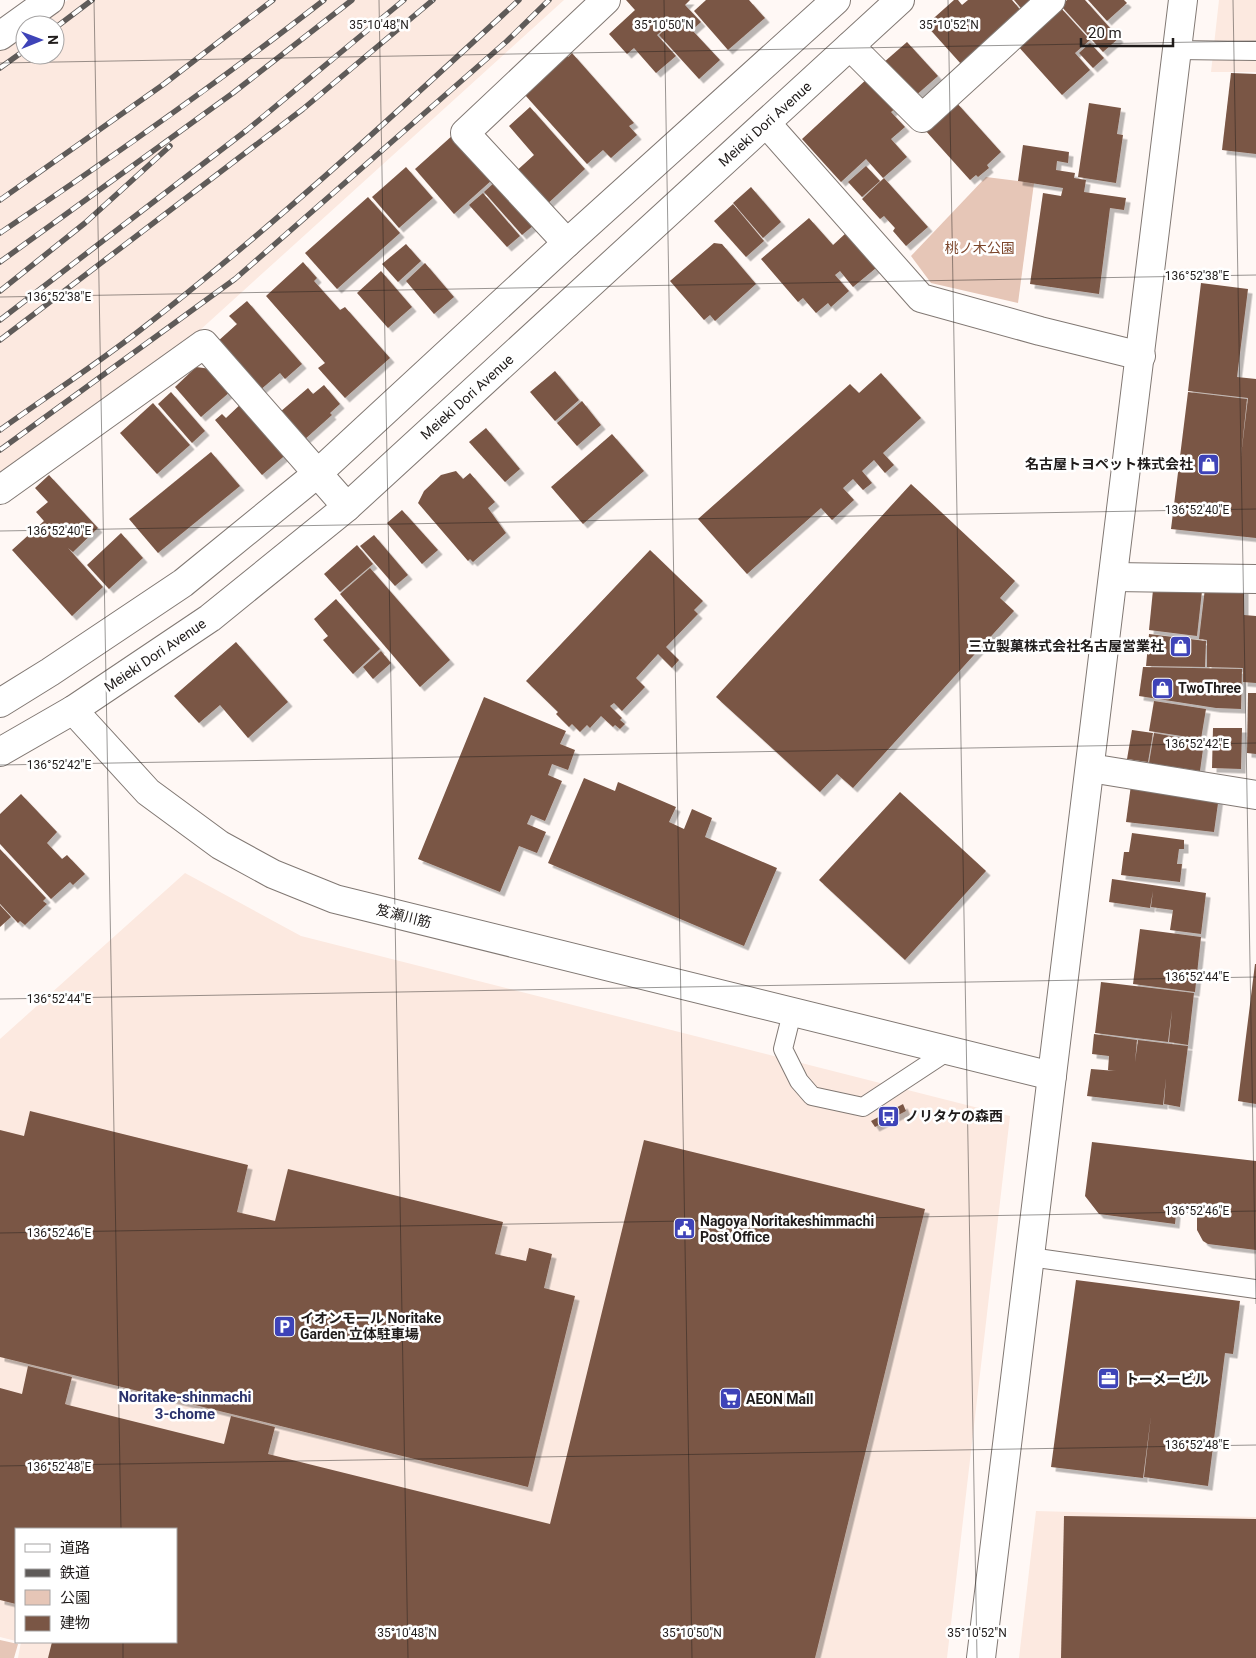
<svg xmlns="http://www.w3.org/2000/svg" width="1256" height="1658" viewBox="0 0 1256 1658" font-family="Roboto,'Noto Sans JP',sans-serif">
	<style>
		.built { fill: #fce9e0 }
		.green { fill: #e6c6b7 }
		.building { fill: #7a5645; filter: url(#shadow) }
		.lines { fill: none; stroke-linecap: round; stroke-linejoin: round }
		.lane-casing { stroke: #817873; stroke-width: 20 }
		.street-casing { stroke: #817873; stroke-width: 30 }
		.secondary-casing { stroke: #817873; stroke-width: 30 }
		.lane { stroke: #fff; stroke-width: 18 }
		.street { stroke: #fff; stroke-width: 28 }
		.secondary { stroke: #fff; stroke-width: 28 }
		.rail-casing { stroke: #5f5b59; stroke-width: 5.5 }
		.rail { stroke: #fff; stroke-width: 4; stroke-dasharray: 11; stroke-linecap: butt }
		.ticks { fill: none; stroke: #201c1b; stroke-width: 1; stroke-opacity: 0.45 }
		.labels { text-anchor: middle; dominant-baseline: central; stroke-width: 5; stroke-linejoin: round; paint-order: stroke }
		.street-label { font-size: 14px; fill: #201c1b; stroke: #fff }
		.park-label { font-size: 14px; fill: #7c462b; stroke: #fff }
		.poi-label { font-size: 14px; font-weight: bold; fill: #201c1b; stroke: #fff; text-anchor: start }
		.neighbourhood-label { font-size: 15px; font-weight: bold; fill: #2b326c; stroke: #fff }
		.ticks-label { font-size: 12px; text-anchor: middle; fill: #201c1b; stroke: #fff; stroke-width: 5; stroke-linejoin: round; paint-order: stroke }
	</style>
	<defs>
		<filter id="shadow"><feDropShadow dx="4.5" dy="4.5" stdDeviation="0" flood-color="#0004"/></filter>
	</defs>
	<rect width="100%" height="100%" fill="#fff8f5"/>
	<g class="built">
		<path d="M68,0H564L199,331L48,447L0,478V48L25,31V55H55V25H33Z"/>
		<path d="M1219,0H1256V72H1211Z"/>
		<path d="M185,873L301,936L1010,1116L947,1658H18L21,1642H176V1529H16V1641L0,1637V1039Z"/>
		<path d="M1036,1511L1256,1517V1658H1019Z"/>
	</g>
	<g class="green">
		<path d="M986,177L1034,183L1018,303L931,283L911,256Z"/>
		<path d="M0,1640L18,1644L14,1658H0Z"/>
	</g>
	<g class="building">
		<path d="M626,0H690L685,5L701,22L692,30L720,60L699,79L659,35L680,15L657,35L676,56L656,73L634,48L627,54L609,34L635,10Z"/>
		<path d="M706,0H749L765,18L728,50L694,11Z"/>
		<path d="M954,0H958L962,5L968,0H1012L1023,13L962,65L926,25Z"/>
		<path d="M1014,0H1038L1025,13Z"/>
		<path d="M1067,0H1085L1119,38L1103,52L1061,6Z"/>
		<path d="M1088,0H1124L1127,3L1107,21Z"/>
		<path d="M1060,7L1090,40L1075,53L1090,70L1062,95L1017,45Z"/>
		<path d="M907,42L938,76L914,97L883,63Z"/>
		<path d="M1090,43L1104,58L1093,68L1079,53Z"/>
		<path d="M562,50L568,57L572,53L634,123L629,126L637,135L611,158L603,150L587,164L525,95L543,79L537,73Z"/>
		<path d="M1231,73L1256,74V154L1222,150Z"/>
		<path d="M869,77L896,108L891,112L905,127L891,139L907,157L883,178L866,159L841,182L802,139Z"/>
		<path d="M956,102L1001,152L987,165L989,168L978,177L976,175L970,180L925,130Z"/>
		<path d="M1089,103L1121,108L1117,134L1123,135L1116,183L1078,177Z"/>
		<path d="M530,107L585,169L543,208L513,174L534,155L509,126Z"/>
		<path d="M453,135L492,180L454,214L415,169Z"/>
		<path d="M1023,145L1069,152L1068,163L1057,161L1056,170L1075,173L1074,178L1086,180L1084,192L1126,198L1124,210L1110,208L1099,294L1030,284L1043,193L1061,196L1063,188L1018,181Z"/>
		<path d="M866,166L880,181L862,197L848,182Z"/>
		<path d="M406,167L433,198L399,228L372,197Z"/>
		<path d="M884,178L928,227L906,246L893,231L895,228L884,216L880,219L862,199Z"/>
		<path d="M496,181L534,225L522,235L484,192Z"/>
		<path d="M751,187L781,222L763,238L733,203Z"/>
		<path d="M483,193L520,236L507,247L469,205Z"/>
		<path d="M368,197L400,233L337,289L305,253Z"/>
		<path d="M733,204L764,241L746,257L714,221Z"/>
		<path d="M809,218L833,245L846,233L876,268L853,287L840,271L835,275L849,291L831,307L828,303L816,313L803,298L798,302L761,259Z"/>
		<path d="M714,243L722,244L756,284L715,321L710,315L704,320L670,281Z"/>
		<path d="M406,244L421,261L398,282L382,264Z"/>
		<path d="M303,262L317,278L314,281L340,310L345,307L390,358L345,398L318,368L325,363L266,296Z"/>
		<path d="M425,263L454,297L434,314L406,281Z"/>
		<path d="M381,271L412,307L388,328L357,293Z"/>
		<path d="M1201,283L1248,289L1237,377L1256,379V538L1171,529L1188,392L1247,399L1241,456L1248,398L1188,391Z"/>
		<path d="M247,301L302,364L285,379L280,373L259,391L217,342L237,324L229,316Z"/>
		<path d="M196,367L211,369L231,391L201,417L175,387Z"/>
		<path d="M555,371L579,400L555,421L530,392Z"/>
		<path d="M881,373L921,418L883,453L894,465L885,473L874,460L862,471L872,483L863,490L853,479L843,488L854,500L832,520L821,508L747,574L698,519L850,384L859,393Z"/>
		<path d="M324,385L340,404L330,413L332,415L304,440L280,412L308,388L313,394Z"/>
		<path d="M171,392L205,431L192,443L158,404Z"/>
		<path d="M244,401L289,452L262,475L215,420L222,414L226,418Z"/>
		<path d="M582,401L601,425L577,446L557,423Z"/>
		<path d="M153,403L190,445L157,474L120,433Z"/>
		<path d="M486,428L520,469L505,482L469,442Z"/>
		<path d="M612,434L644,471L583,524L551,487Z"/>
		<path d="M211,452L240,486L158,553L129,519Z"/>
		<path d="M456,471L463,479L470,473L495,502L488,508L506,533L473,562L470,559L468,561L418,503L424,491L441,475Z"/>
		<path d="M49,475L98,528L73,552L68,548L103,587L72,616L12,550L44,521L36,512L48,502L35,488Z"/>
		<path d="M911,484L1015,581L1000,598L1014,611L853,788L837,774L820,792L716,697Z"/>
		<path d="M402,510L438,550L422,564L387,523Z"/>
		<path d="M121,533L143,558L109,589L87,565Z"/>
		<path d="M374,535L408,575L395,586L360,546Z"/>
		<path d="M357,545L373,564L340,592L324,574Z"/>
		<path d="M650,550L703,601L694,610L698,614L666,647L679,660L672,668L658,654L636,678L645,687L622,711L614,703L610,706L622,718L620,720L625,724L620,729L615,725L613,727L601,716L590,728L587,725L580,732L572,724L569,727L556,714L558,712L526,681Z"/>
		<path d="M370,568L450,660L420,687L340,594Z"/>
		<path d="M1205,588L1244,589V615L1256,616V683L1243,682V668L1207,667V640L1199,639Z"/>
		<path d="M1153,590L1202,591L1197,636L1149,630Z"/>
		<path d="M336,599L380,649L353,674L323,640L328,636L314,619Z"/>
		<path d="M1149,634L1206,641L1205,667L1146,666Z"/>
		<path d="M236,642L288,702L248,738L220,705L199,723L174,696Z"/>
		<path d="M381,651L391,663L373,679L363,667Z"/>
		<path d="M1143,667L1242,669L1241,709L1216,708L1139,696Z"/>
		<path d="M1248,693H1256V754L1247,753Z"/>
		<path d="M484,697L566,731L560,744L575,750L568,770L552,764L548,775L562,781L545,821L531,815L527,824L546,832L537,853L519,846L500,892L418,859Z"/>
		<path d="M1154,701L1206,709L1201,739L1149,731Z"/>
		<path d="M1213,728H1242L1241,769L1212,768Z"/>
		<path d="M1132,730L1153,733L1148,762L1127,759Z"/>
		<path d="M1154,733L1204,742L1200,771L1149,763Z"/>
		<path d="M584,778L615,791L618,782L676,807L669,822L684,829L692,809L712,818L705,837L777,868L744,946L548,863Z"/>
		<path d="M1131,785L1219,796L1214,832L1126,822Z"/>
		<path d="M900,792L986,871L905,960L819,880Z"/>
		<path d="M21,794L57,832L47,843L62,859L67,855L85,874L73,885L70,882L51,899L0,844V814Z"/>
		<path d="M1132,833L1184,840V849H1179L1177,864H1182L1180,882L1121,875L1124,852H1129Z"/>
		<path d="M0,849L46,898L43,901L47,904L25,925L20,921L18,923L0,904Z"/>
		<path d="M1112,879L1206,893L1201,934L1170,930L1173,910L1151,907L1153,891L1150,908L1109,902Z"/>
		<path d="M0,905L11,917L0,927Z"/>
		<path d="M1140,929L1201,937L1195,992L1133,984Z"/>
		<path d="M1255,964H1256V1104L1238,1101Z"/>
		<path d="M1101,982L1194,993L1188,1045L1169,1042L1172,1010L1168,1042L1095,1033Z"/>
		<path d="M1094,1034L1137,1040L1135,1062L1138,1040L1188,1046L1180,1107L1164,1104L1166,1078L1163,1105L1087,1096L1091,1069L1116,1071L1108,1070L1109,1056L1092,1054Z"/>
		<path d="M903,1104L906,1111L875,1127L871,1121Z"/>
		<path d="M30,1111L248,1165L237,1212L275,1221L288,1169L503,1222L495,1254L526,1261L529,1248L552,1254L544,1288L575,1296L528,1487L0,1357V1130L24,1136Z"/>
		<path d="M644,1140L925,1209L815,1658H48L52,1642H176V1529H16V1604L0,1600V1388L22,1394L28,1366L72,1377L65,1404L68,1405L224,1444L231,1416L275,1427L268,1454L550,1524Z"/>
		<path d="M1092,1142L1256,1161V1250L1208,1244L1203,1241L1197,1230V1207L1177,1204L1175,1224L1099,1214L1085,1196Z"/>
		<path d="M1076,1280L1240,1301L1233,1354L1225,1353L1208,1486L1144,1477L1151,1416L1143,1478L1051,1467Z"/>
		<path d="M1064,1516L1256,1519V1658H1061Z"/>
	</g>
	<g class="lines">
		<defs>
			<g id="lane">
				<path d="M1177,50L1256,51"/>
				<path d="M792,1013L783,1049L799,1081L812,1096L863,1107L948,1051"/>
				<path d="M1030,1257L1256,1289"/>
			</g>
			<g id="street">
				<path d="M0,36L50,0"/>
				<path d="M850,46L922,118L1051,0"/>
				<path d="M766,123L921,298L1040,331L1141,356"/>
				<path d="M567,243L465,133L606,0"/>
				<path d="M0,490L204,344L347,507"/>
				<path d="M1113,577L1256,579"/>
				<path d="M1090,768L1256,795"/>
			</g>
			<g id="secondary">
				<path d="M0,703L50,672L183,583L318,473L567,243L836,0"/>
				<path d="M73,710L148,792L220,845L273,874L335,899L1052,1076"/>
				<path d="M0,752L73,710L210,618L347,507L900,0"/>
				<path d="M981,1658L1183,0"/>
			</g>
		</defs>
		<use href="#lane" class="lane-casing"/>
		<use href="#street" class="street-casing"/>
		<use href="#secondary" class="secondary-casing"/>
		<use href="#lane" class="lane"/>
		<use href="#street" class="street"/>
		<use href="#secondary" class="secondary"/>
		<defs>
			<g id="rail">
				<path d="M55,28L92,0"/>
				<path d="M0,68L25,50"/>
				<path d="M0,200L164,84L273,0"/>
				<path d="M0,233C111,158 219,82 324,0"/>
				<path d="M0,262L233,93L352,0"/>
				<path d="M0,291L85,223L170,146"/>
				<path d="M0,320L247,130L404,0"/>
				<path d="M0,340L303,109L433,0"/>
				<path d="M0,430C46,397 94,366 139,331C272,228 395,114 519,0"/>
				<path d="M0,450L235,279L507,41L549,0"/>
			</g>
		</defs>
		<use href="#rail" class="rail-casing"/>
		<use href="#rail" class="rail"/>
	</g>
	<path class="ticks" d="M94,0L121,1529M379,0L408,1658M664,0L692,1658M948,0L977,1658M1233,0L1256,1304M0,63L1256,41M0,297L1256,275M0,531L1256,509M0,765L1256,743M0,999L1256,977M0,1233L1256,1211M0,1466L1256,1445M123,1642V1658"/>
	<defs>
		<symbol id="shop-square" viewBox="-11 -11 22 22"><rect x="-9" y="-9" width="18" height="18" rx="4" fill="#3e43b8" stroke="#fff"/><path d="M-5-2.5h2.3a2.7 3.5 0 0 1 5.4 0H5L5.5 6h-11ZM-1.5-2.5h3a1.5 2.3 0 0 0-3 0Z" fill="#fff"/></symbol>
		<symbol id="bus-square" viewBox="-11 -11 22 22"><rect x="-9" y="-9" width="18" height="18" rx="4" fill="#3e43b8" stroke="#fff"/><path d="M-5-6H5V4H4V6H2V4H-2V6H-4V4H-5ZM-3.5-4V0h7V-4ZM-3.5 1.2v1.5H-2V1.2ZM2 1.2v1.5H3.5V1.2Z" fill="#fff"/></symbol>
		<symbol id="civic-square" viewBox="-11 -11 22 22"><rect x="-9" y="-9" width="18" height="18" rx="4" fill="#3e43b8" stroke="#fff"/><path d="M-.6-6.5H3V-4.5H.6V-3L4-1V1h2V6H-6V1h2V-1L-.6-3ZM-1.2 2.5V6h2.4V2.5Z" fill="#fff"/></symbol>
		<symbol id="parking-square" viewBox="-11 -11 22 22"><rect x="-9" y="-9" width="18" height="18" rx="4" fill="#3e43b8" stroke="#fff"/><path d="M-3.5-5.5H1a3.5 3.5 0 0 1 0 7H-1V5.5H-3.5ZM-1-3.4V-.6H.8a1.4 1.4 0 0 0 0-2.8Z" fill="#fff"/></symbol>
		<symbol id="office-square" viewBox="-11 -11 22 22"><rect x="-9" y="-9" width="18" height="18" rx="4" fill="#3e43b8" stroke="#fff"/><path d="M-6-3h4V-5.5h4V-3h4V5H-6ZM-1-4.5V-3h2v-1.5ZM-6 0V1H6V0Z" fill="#fff"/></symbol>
		<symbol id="supermarket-square" viewBox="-11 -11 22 22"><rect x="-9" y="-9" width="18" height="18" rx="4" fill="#3e43b8" stroke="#fff"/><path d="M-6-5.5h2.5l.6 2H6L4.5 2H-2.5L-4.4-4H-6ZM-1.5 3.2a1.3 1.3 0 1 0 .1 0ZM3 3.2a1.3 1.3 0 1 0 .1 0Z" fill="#fff"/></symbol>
	</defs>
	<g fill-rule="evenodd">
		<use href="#shop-square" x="1196" y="452" width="25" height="25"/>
		<use href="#shop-square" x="1168" y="634" width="25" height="25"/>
		<use href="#shop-square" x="1150" y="676" width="25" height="25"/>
		<use href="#bus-square" x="876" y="1104" width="25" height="25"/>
		<use href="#civic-square" x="672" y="1216" width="25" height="25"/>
		<use href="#parking-square" x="272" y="1314" width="25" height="25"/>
		<use href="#office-square" x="1096" y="1366" width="25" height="25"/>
		<use href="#supermarket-square" x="718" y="1386" width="25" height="25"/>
	</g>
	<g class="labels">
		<g class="street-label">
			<text transform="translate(765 124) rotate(-42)">Meieki Dori Avenue</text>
			<text transform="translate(467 397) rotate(-42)">Meieki Dori Avenue</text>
			<text transform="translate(155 655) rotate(-34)">Meieki Dori Avenue</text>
			<text transform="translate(404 916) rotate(14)">笈瀬川筋</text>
		</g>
		<g class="park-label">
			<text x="980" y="248">桃ノ木公園</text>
		</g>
		<g class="poi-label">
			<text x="1193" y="464" text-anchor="end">名古屋トヨペット株式会社</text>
			<text x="1164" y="646" text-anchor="end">三立製菓株式会社名古屋営業社</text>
			<text x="1178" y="688">TwoThree</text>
			<text x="905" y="1116">ノリタケの森西</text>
			<text x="700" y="1221">Nagoya Noritakeshimmachi<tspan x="700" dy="16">Post Office</tspan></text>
			<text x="300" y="1318">イオンモール Noritake<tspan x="300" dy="16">Garden 立体駐車場</tspan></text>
			<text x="1125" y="1379">トーメービル</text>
			<text x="746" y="1399">AEON Mall</text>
		</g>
		<g class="neighbourhood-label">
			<text x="185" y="1397">Noritake-shinmachi<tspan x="185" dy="17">3-chome</tspan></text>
		</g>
	</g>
	<g class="ticks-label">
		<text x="379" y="29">35°10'48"N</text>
		<text x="664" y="29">35°10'50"N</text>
		<text x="949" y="29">35°10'52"N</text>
		<text x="1197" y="280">136°52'38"E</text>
		<text x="59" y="301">136°52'38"E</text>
		<text x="1197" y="514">136°52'40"E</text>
		<text x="59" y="535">136°52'40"E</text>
		<text x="1197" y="748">136°52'42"E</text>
		<text x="59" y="769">136°52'42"E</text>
		<text x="1197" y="981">136°52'44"E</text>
		<text x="59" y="1003">136°52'44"E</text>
		<text x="1197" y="1215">136°52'46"E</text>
		<text x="59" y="1237">136°52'46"E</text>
		<text x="1197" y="1449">136°52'48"E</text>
		<text x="59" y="1471">136°52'48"E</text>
		<text x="407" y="1637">35°10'48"N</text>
		<text x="692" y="1637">35°10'50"N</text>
		<text x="977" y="1637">35°10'52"N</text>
	</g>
	<rect x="15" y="1528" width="162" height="115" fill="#ffffff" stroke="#a6a4a4"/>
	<rect x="25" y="1544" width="25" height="8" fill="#ffffff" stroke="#a6a4a4"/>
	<text x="60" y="1553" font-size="15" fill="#201c1b">道路</text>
	<rect x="25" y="1569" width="25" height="8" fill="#5f5b59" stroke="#a6a4a4"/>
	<text x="60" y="1578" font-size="15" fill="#201c1b">鉄道</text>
	<rect x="25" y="1590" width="25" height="15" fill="#e6c6b7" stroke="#a6a4a4"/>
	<text x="60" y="1603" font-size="15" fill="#201c1b">公園</text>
	<rect x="25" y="1616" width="25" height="15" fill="#7a5645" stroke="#a6a4a4"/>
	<text x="60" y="1628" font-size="15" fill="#201c1b">建物</text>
	<g transform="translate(40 40) rotate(89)"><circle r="24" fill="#ffffff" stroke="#a6a4a4"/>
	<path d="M0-4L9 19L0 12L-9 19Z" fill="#3e43b8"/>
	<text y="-8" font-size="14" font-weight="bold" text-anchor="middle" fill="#201c1b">N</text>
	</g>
	<path d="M1081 38v8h92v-8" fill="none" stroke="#201c1b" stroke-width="2.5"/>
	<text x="1088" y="38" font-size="15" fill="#201c1b" stroke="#ffffff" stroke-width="4" paint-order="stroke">20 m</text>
</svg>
